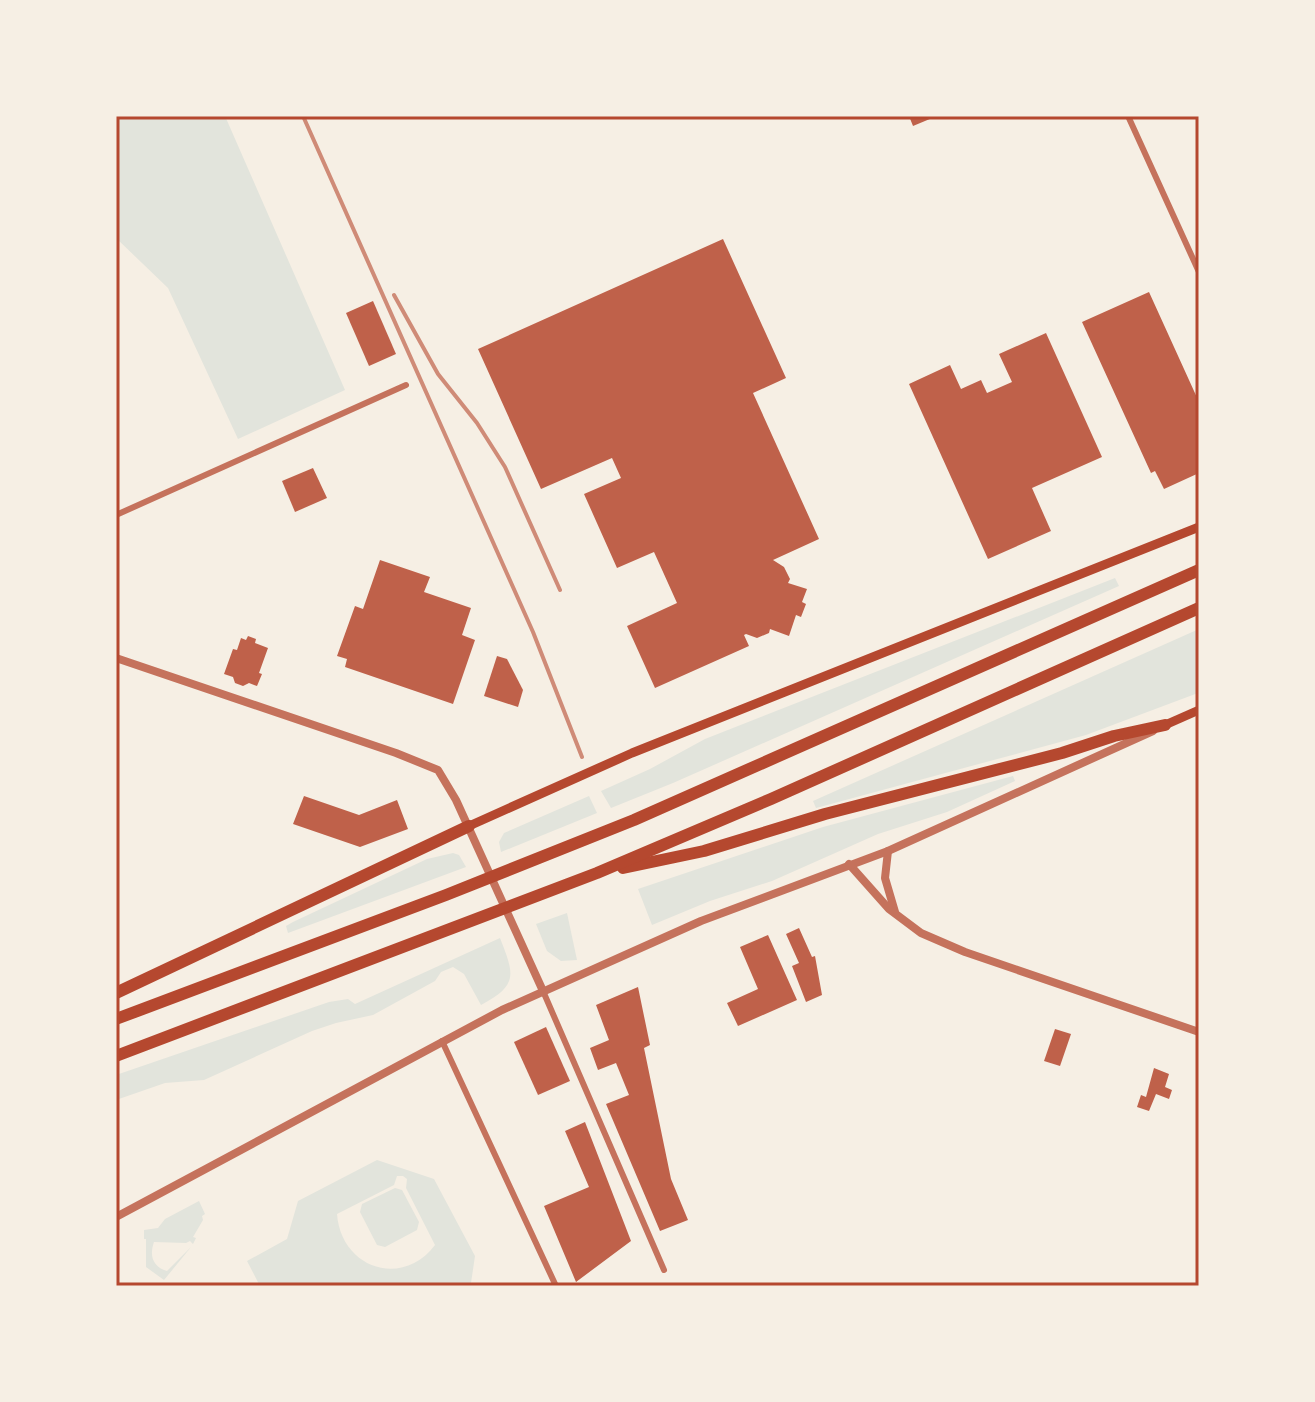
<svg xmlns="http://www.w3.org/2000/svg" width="1315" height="1402" viewBox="0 0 1315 1402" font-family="'PT Sans',sans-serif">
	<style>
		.green { fill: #e2e4dc; fill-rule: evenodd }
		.building { fill: #bf614a }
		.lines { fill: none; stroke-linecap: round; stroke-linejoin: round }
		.minor { stroke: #c5725c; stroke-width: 6 }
		.tertiary { stroke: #c5725c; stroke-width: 8 }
		.secondary { stroke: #b5482f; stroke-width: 9 }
		.motorway { stroke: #b5482f; stroke-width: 12 }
		.rail { stroke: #cf8b77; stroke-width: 4 }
		.neatline { fill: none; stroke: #b5482f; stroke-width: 3 }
	</style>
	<rect width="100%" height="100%" fill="#f6efe4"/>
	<g class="green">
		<path d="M116,116H225L345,390L238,439L168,288L116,238Z"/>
		<path d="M1115,578L1119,586L673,783L611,808L601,791L650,769L705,739Z"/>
		<path d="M1199,629L1198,693L1086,735L816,808L813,801Z"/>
		<path d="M1013,776L1015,781L947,812L878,834L772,881L710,901L652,925L638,889L823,827Z"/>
		<path d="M589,796L597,813L501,852L499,842L504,833Z"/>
		<path d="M453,853L459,855L466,867L288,933L286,926L293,922L427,859Z"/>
		<path d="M567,913L577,960L561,961L547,951L536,924Z"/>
		<path d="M500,938C514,974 519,985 481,1005L464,974L453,967L441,972L435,981L373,1015L336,1023L312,1031L204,1080L165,1083L116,1100V1075L329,1002L348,999L355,1004Z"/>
		<path d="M377,1160L434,1179L475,1256L471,1283L466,1286H260L247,1261L287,1239L298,1201ZM397,1176H403L407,1179L406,1188L435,1245C402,1289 341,1268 337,1214L394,1185Z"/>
		<path d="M395,1188L402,1190L419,1222L417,1230L385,1247L377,1245L360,1212L362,1204Z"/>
		<path d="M199,1201L205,1214L202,1216L203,1220L193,1237L196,1238L193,1244L190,1241L186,1243L154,1242C149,1256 153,1267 167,1271L191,1247L164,1280L146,1267V1239H144V1230L158,1228L165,1219Z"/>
	</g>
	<g class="building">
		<path d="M909,116H937L913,126Z"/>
		<path d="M723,239L786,378L753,393L819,539L773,560L784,567L790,579L788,583L807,589L802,602L806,604L801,617L796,615L789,636L770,629L769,633L757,638L746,634L744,635L749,646L655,688L627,626L677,603L654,552L617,568L584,494L621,478L612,458L541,489L478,349Z"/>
		<path d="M1149,292L1199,402V473L1164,489L1155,471L1151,473L1082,322Z"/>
		<path d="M373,301L396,354L369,366L346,313Z"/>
		<path d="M1046,333L1102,457L1032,488L1051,531L988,559L909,384L950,365L961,389L981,380L987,393L1012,382L999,354Z"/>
		<path d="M313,468L327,498L295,512L282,481Z"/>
		<path d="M380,560L430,577L424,592L471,608L462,635L475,640L453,704L345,667L347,659L337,656L355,606L363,609Z"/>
		<path d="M248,636L256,639L255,643L268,648L259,673L262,674L257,686L249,683L243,686L235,683L233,677L224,674L233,649L237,650L241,638L246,640Z"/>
		<path d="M497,656L507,659L523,690L518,707L484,696Z"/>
		<path d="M304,796L359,815L397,800L408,829L360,847L293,824Z"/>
		<path d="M799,928L812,957L815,956L822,995L806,1002L792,966L799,963L786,934Z"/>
		<path d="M768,935L797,1000L738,1026L727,1003L758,989L740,947Z"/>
		<path d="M638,987L650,1045L644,1048L671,1179L688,1220L660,1231L606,1104L629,1095L616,1063L598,1070L590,1048L609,1040L596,1005Z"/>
		<path d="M546,1027L570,1081L538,1095L514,1042Z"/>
		<path d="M1055,1029L1071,1034L1060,1066L1044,1061Z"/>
		<path d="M1154,1068L1169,1074L1165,1087L1172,1090L1169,1099L1156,1094L1149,1111L1137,1107L1141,1095L1146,1097Z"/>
		<path d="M585,1122L631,1241L576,1282L544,1206L589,1187L565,1131Z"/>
	</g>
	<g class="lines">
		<g class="minor">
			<path d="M1128,116L1199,272"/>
			<path d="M116,515L406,385"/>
			<path d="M543,991L664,1270"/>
			<path d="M442,1041L556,1286"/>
		</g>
		<g class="tertiary">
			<path d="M116,658L396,753L438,770L456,800L543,991"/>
			<path d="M888,851L885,878L895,912"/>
			<path d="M849,864L889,909L921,933L965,952L1199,1032"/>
			<path d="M116,1217L502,1010L701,921L888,851L1153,731"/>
		</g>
		<g class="secondary">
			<path d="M1165,725L1199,710"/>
			<path d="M469,826L632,753L1199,527"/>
		</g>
		<g class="motorway">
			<path d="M623,868L704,851L825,814L1062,753L1114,736L1165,725"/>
			<path d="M116,993L469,826"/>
			<path d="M116,1019L446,895L634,820L1199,570"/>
			<path d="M116,1056L597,873L771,799L1199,608"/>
		</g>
		<g class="rail">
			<path d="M303,116L533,632L582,757"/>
			<path d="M394,295L438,374L477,423L505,467L560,590"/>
		</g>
	</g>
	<rect width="1315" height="1402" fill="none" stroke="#f6efe4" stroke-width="236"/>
	<rect x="118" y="118" width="1079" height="1166" class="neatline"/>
</svg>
